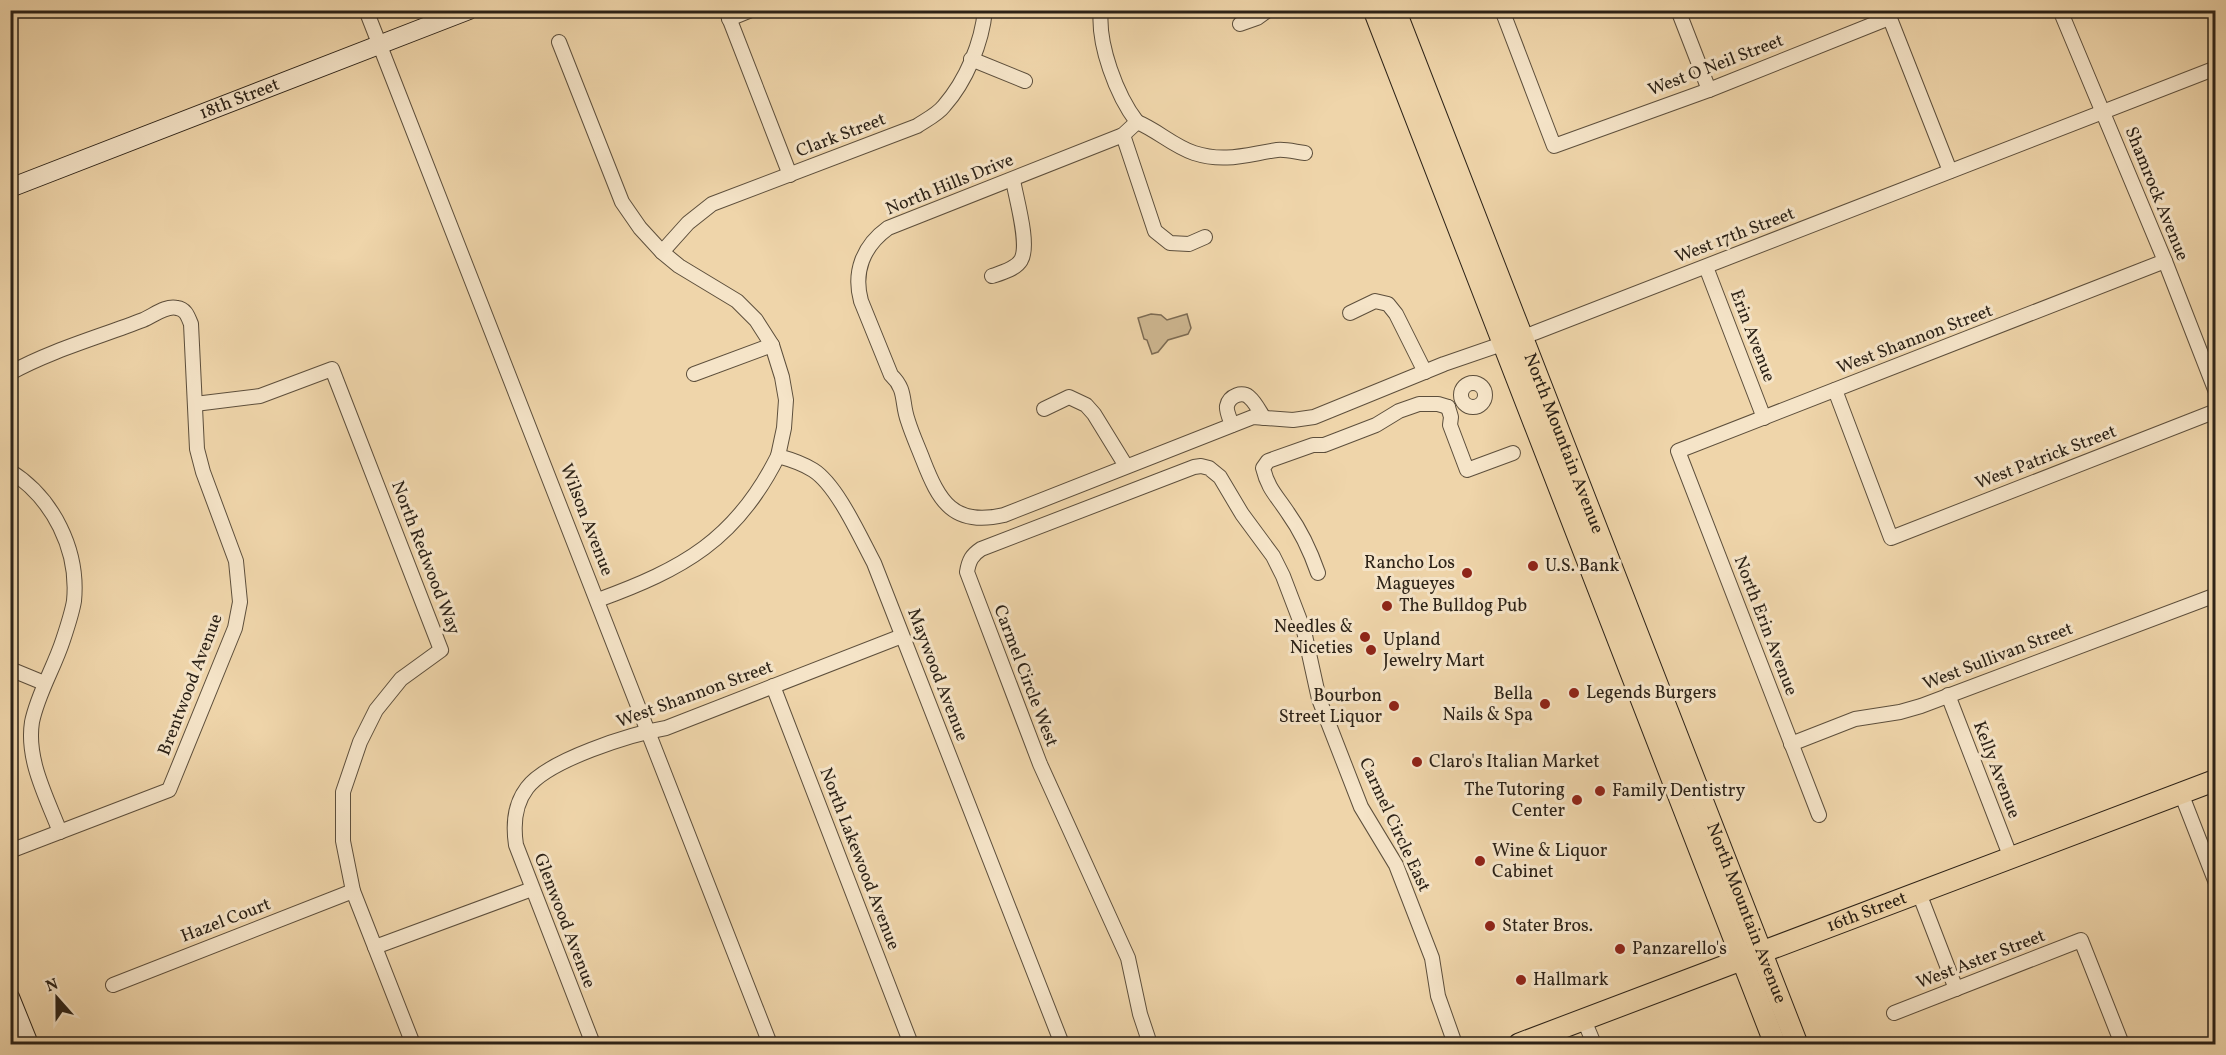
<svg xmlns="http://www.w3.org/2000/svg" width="2226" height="1055" viewBox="0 0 2226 1055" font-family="Vollkorn,serif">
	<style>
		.pitch { fill: #ceb791; stroke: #7d6c54; stroke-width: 1.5 }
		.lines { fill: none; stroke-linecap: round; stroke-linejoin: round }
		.street-casing { stroke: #5d4f3c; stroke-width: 16 }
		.secondary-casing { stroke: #2c2217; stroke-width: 20 }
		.primary-casing { stroke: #2c2217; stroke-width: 23 }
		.street { stroke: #f5e4c8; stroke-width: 14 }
		.secondary { stroke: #f5e4c8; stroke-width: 18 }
		.primary { stroke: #efd5aa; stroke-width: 21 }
		.poi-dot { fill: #8f2418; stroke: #f5e4c8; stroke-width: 2 }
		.labels { text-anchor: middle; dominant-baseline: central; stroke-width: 6; stroke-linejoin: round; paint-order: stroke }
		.street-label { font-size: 18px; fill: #2c2217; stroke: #f5e4c8 }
		.poi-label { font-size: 18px; fill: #2c2217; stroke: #f5e4c8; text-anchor: start }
	</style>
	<rect width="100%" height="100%" fill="#efd5aa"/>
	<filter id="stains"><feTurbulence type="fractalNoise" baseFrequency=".00333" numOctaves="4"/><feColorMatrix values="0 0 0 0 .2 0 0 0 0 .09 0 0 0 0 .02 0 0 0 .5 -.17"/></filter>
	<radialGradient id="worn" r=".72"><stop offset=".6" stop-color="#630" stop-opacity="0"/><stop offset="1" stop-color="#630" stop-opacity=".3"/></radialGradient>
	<path class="pitch" d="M1151,314L1161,315L1167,320L1187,314L1191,328L1188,334L1168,340L1158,352L1152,354L1147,340L1144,339L1138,318Z"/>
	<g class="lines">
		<defs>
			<g id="street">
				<path d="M366,10L770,1044"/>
				<path d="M726,10L790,175"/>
				<path d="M1101,10C1097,44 1117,96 1137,122L1123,135L888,228C863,246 853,272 861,301L891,375C907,390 901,402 908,421C912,434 918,447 923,460C939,501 953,527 1004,515L1253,417L1293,420L1314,417L1444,364L1534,333L2216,68"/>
				<path d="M1502,10L1554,146L1709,90L1889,18"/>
				<path d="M1678,10L1709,90"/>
				<path d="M2060,10L2165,261L2216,392"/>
				<path d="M10,11L11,10"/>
				<path d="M1887,11L1950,171"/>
				<path d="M729,19L751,10"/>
				<path d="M1240,24L1257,18L1268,10"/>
				<path d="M559,42L622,202L640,228L662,252L679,266L737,301L756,320L772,345L782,377L786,400L784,428L778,456C789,459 802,463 813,470C837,485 860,537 874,563L1062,1044"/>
				<path d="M971,59L1025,81"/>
				<path d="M1137,122C1157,130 1173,146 1194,153C1225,163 1248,154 1277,150C1286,149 1296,152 1305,153"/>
				<path d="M1123,135L1155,231L1170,243L1189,244L1205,237"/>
				<path d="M662,252L688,223L712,204L917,126C926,120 938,114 944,106C966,81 982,43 985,10"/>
				<path d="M1706,267L1764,418"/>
				<path d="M992,276C1001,273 1016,269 1021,260C1030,245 1016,198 1013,180"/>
				<path d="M1350,313L1375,301L1388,304L1396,314L1425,372"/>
				<path d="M10,373C52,350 99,337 143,320C153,316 166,305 177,308C186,309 188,317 191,324L197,449L203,472L236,561L240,602L235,628L169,790L10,851"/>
				<path d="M694,374L772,345"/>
				<circle cx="1473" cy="395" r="12"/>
				<path d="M1835,390L1891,538L2216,411"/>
				<path d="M195,404L260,396L332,369L441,650L401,679L376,710L360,742L343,792V841L353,891L413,1044"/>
				<path d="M1448,407L1451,417L1450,425L1467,470L1513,453"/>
				<path d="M1044,409L1069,397L1086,405L1094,414L1126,466"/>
				<path d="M1232,425C1230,419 1226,411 1227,406C1229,396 1243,390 1250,398C1255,402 1260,412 1264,418"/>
				<path d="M10,471C53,498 79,550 74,601C72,613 67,628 63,640C54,668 38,693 32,722C26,760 47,798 60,832"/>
				<path d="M1318,573C1311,553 1301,531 1288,513C1277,496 1268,489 1263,468L1268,461L1313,445H1324L1376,425L1399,411L1419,404H1438L1448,407"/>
				<path d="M598,600C683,569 736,540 778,456"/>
				<path d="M10,669L44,683"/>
				<path d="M773,686L911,1044"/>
				<path d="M1948,695L2011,858"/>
				<path d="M1791,744L1855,719L1900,712L1921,706L2216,595"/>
				<path d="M2181,793L2216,883"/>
				<path d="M1819,815L1678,451L2165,261"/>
				<path d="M1919,893L1956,989"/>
				<path d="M375,947L532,889"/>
				<path d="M113,985L353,891"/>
				<path d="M1894,1013L2081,940L2122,1044"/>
				<path d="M1584,1020L1594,1044"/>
				<path d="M593,1044L516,845C513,825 514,805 527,788C548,760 631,734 666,728L902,636"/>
				<path d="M1150,1044L1140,1014L1128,958L1040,764L967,572C969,560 972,555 981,549L1194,467L1201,466L1209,468L1220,477L1242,514L1273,556L1283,576L1304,631L1319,699L1361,807L1396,865L1432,958L1438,996L1455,1044"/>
			</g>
			<g id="secondary">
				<path id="s1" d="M10,188L469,10"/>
				<path d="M10,997L29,1044"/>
			</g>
			<g id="primary">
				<path d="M1374,10L1775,1044"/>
				<path id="s2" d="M1395,10L1797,1044"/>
				<path id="s3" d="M1519,1044L2216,780"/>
			</g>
		</defs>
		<use href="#street" class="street-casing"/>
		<use href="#secondary" class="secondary-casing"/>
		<use href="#primary" class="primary-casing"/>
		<use href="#street" class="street"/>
		<use href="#secondary" class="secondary"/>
		<use href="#primary" class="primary"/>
	</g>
	<g class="poi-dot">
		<circle cx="1533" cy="566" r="6"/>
		<circle cx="1467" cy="573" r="6"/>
		<circle cx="1387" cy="606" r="6"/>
		<circle cx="1365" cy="637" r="6"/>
		<circle cx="1371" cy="650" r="6"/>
		<circle cx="1574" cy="693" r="6"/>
		<circle cx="1545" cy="704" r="6"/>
		<circle cx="1394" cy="706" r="6"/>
		<circle cx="1417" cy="762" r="6"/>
		<circle cx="1600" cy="791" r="6"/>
		<circle cx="1577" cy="800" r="6"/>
		<circle cx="1480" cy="861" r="6"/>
		<circle cx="1490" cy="926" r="6"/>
		<circle cx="1620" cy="949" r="6"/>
		<circle cx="1521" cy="980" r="6"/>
	</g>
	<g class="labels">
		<g class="street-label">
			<text transform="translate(1716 66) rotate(-21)">West O Neil Street</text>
			<text stroke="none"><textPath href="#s1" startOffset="246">18th Street</textPath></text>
			<text transform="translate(841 136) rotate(-21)">Clark Street</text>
			<text transform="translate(950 185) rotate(-22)">North Hills Drive</text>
			<text transform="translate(2156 194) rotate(68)">Shamrock Avenue</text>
			<text transform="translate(1735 236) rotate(-21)">West 17th Street</text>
			<text transform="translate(1752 336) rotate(69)">Erin Avenue</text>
			<text transform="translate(1915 340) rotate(-21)">West Shannon Street</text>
			<text stroke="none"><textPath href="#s2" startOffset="465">North Mountain Avenue</textPath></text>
			<text transform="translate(2046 458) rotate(-21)">West Patrick Street</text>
			<text transform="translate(586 520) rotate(69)">Wilson Avenue</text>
			<text transform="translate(425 558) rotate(69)">North Redwood Way</text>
			<text transform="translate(1765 626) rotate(69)">North Erin Avenue</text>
			<text transform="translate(1998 657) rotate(-21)">West Sullivan Street</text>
			<text transform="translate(937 675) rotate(69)">Maywood Avenue</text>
			<text transform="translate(1025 676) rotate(69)">Carmel Circle West</text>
			<text transform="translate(191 685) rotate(-69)">Brentwood Avenue</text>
			<text transform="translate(695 695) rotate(-20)">West Shannon Street</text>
			<text transform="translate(1996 770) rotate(69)">Kelly Avenue</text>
			<text transform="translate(1394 825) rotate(65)">Carmel Circle East</text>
			<text transform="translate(859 859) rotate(69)">North Lakewood Avenue</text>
			<text stroke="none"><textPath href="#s2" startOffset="969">North Mountain Avenue</textPath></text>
			<text stroke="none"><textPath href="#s3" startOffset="372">16th Street</textPath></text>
			<text transform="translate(226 921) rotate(-21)">Hazel Court</text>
			<text transform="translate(564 921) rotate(69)">Glenwood Avenue</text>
			<text transform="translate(1981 960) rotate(-21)">West Aster Street</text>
		</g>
		<g class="poi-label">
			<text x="1455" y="563" text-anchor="end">Rancho Los<tspan x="1455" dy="21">Magueyes</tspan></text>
			<text x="1545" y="566">U.S. Bank</text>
			<text x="1399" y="606">The Bulldog Pub</text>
			<text x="1353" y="627" text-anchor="end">Needles &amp;<tspan x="1353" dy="21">Niceties</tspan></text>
			<text x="1383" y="640">Upland<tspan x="1383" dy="21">Jewelry Mart</tspan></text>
			<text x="1586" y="693">Legends Burgers</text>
			<text x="1533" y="694" text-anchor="end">Bella<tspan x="1533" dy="21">Nails &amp; Spa</tspan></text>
			<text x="1382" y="696" text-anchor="end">Bourbon<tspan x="1382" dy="21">Street Liquor</tspan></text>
			<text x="1429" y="762">Claro's Italian Market</text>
			<text x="1565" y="790" text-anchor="end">The Tutoring<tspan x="1565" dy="21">Center</tspan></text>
			<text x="1612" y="791">Family Dentistry</text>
			<text x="1492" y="851">Wine &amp; Liquor<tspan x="1492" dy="21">Cabinet</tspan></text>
			<text x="1502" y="926">Stater Bros.</text>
			<text x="1632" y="949">Panzarello's</text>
			<text x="1533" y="980">Hallmark</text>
		</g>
	</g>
	<rect width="2226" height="1055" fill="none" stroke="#efd5aa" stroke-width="36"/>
	<rect x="12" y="12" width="2202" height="1031" fill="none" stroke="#2c2217" stroke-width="3"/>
	<rect x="18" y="18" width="2190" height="1019" fill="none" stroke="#2c2217" stroke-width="1.5"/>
	<g transform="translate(57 998) rotate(339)" stroke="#f5e4c8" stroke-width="4.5" paint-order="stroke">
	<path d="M0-4.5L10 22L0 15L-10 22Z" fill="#2c2217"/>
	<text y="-9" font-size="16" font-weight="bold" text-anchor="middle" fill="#2c2217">N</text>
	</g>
	<rect width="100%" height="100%" filter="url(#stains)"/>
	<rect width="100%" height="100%" fill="url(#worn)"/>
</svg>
